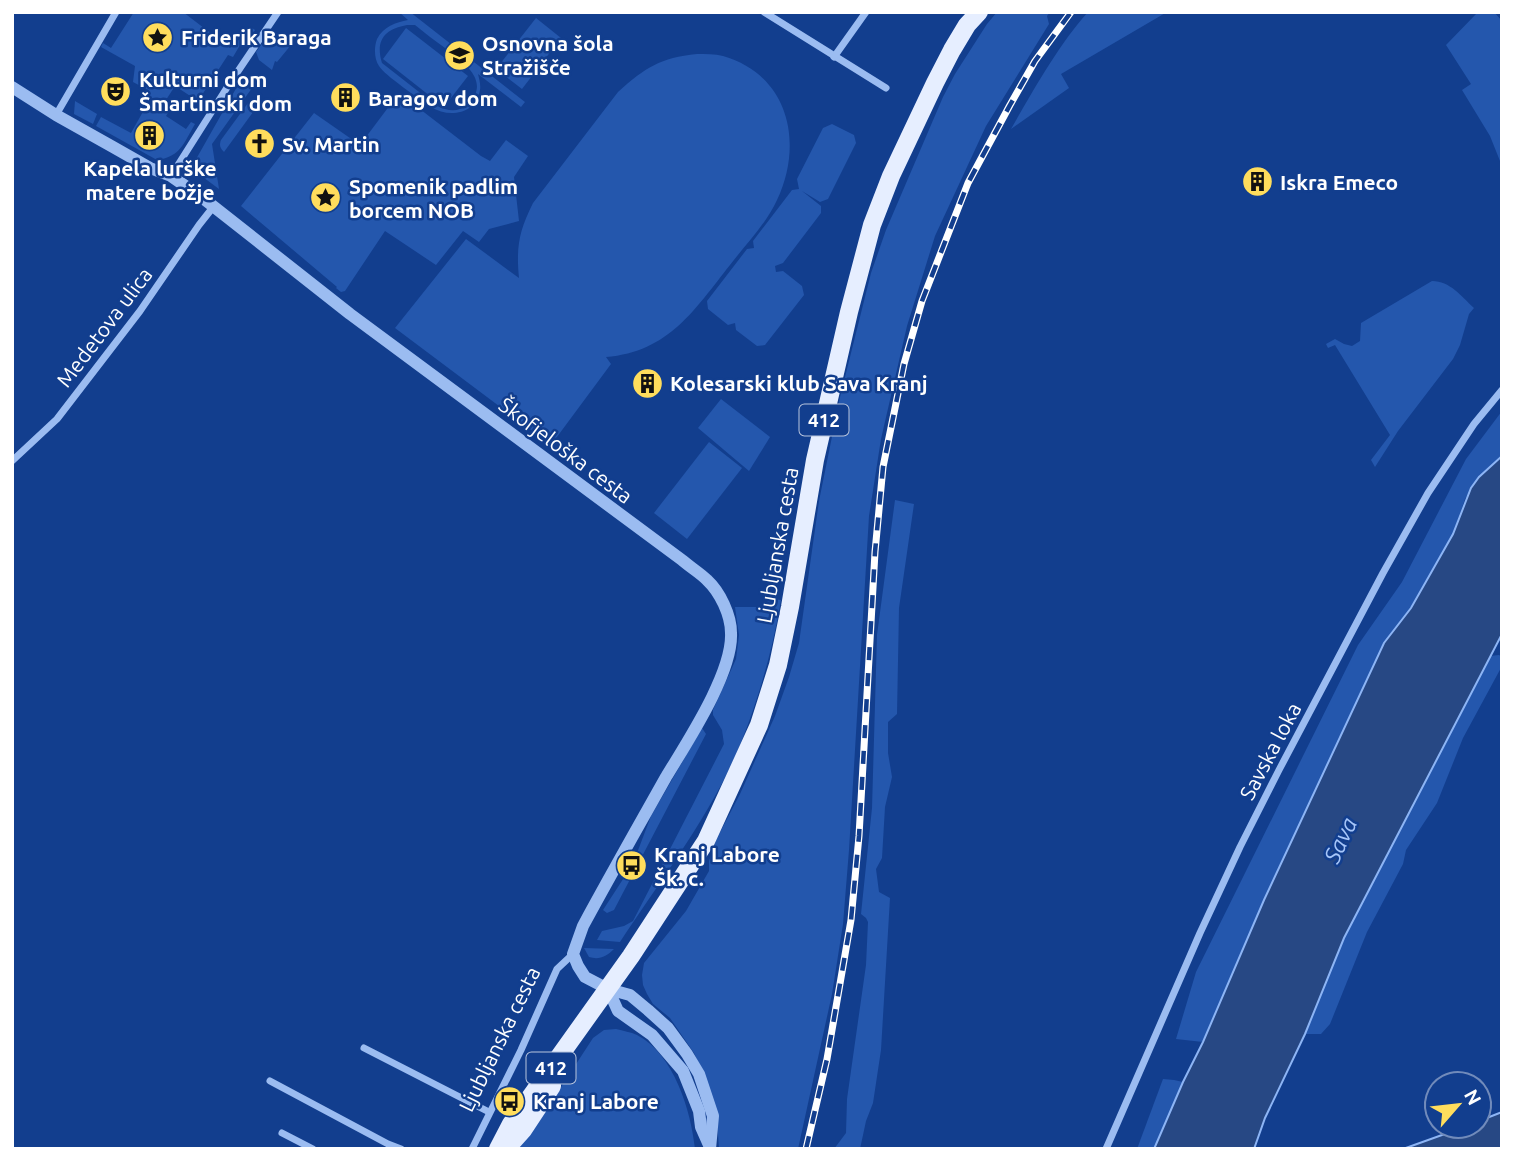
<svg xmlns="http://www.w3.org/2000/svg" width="1514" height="1161" viewBox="0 0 1514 1161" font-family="Ubuntu,sans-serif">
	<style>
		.green { fill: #2457ad; fill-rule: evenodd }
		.water { fill: #274884; stroke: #8db5f5; stroke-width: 2 }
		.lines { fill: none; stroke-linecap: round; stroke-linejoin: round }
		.minor { stroke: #9bbcf1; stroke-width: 7 }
		.tertiary { stroke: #9bbcf1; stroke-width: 12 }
		.primary { stroke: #e6eeff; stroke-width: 18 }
		.rail-casing { stroke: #fff; stroke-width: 7 }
		.rail { stroke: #123e8e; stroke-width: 4.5; stroke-dasharray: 13; stroke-linecap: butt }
		.labels { text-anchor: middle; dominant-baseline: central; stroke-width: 5; stroke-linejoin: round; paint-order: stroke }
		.shield { fill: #123e8e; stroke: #b8c5dd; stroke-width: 2 }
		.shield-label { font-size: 19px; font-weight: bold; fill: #fff }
		.poi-label { font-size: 21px; font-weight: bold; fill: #fff; stroke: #123e8e; text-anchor: start }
		.street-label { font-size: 21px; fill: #fff; stroke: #123e8e }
		.water-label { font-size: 23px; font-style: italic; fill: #a7c6f9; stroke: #123e8e }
	</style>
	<rect width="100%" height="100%" fill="#123e8e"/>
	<g class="green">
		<path d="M134,12H183L230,48L252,28L255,30L248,43L243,40L233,57L228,55L198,101L175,86L164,103L171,108L166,116L186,129L191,122L195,124C183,144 181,156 157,160L96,126L101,117L131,133L149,101L148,90L133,82L135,66L101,47L103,43L111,48Z"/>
		<path d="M399,12H410L525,102L521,107L478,74C479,78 481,85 480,90C476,115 448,118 431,107C420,99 384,75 379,66C374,59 374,47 377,39C383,27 396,22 408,20ZM407,25H415C425,33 435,41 445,48C462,61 492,81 468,104C458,113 448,111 437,106L382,63C375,40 385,29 407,25Z"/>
		<path d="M997,12H1050L1047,16L1049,24L986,126L935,236L907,326L881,439L869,516L849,850L843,924L832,994L798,1149H719L717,1120L706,1079L694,1053L670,1018L653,1004L647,994L643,985L642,975L644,963L686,911L709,871V861L716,840L740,794L775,716L789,677L799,643L819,501L840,397L871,273L886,230L943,97L955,74L987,24Z"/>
		<path d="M1088,12H1167L1061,74L1069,88L1011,129C1033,91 1059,44 1088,12Z"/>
		<path d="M1478,12H1494L1502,21V166L1490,136L1462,90L1471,84L1446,45Z"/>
		<path d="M536,18L561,38L522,89L496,69Z"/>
		<path d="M406,28L468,76L444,107L383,59Z"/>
		<path d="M272,30L291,45L277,62L275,61L272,70L259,60L256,52Z"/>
		<path d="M697,54C705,54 715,54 723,56C789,75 804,143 777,200C766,224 746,244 730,265C695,309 669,352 606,357L611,364L551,445L395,328L466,239L519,278C516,247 519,231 533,203L618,92C646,67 660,58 697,54Z"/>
		<path d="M250,80L252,88L212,144L219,189L188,166L195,161L238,85Z"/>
		<path d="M399,93L481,156L490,161L506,140L528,156L514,177L519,221L489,229L479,242L463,231L436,265L385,231L345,291L341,292L336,288L337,287L241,206L314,113L360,145Z"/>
		<path d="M75,101L97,114L93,124L74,114Z"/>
		<path d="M248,103L256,108L224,152C220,148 219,145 221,140Z"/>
		<path d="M832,124L854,135L856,143L828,199L820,202L802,191L821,206V213L783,263L775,266L776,272L783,271L802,286L804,295L765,345L757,346L736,330L735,323L728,325L708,309L707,301L747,249L754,248L753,241L792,190L799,189L797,179L823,128Z"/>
		<path d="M1432,281C1450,281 1461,296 1474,308L1469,314L1460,345L1453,359L1398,431L1375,467L1371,460L1390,435L1335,345L1328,348L1326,344L1335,339L1344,344L1352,346L1360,341L1361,323Z"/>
		<path d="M721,399L770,437L749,471L698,428Z"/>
		<path d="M1502,411V456L1479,477L1465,499L1453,534L1411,608L1384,643L1264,900L1203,1042L1176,1039L1196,972L1358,645L1402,582L1466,459Z"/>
		<path d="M709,442L742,468L687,539L654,513Z"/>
		<path d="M895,500L914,504L899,608L897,714L888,722V753L892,777L885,807L882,858L876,869L879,892L890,898L881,1050L873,1103L866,1121L860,1149H834L846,1133L847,1099L866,965L868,922L866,918L861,914L872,808L877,635Z"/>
		<path d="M771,599L781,600C773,648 760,694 742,740C714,811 662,878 620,942L597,940L602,931L624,926L633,921L724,744L722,730L713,715V710L736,659L739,635L735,607H760Z"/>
		<path d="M1499,655L1502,657V666L1463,738L1437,803L1406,850L1403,864L1367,932L1330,1024L1321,1034H1305L1344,938L1490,656Z"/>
		<path d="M702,728L706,734L614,910L607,913L603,910L627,873L629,874L636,863L634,861L651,816Z"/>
		<path d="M584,948L614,949C606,957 599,960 589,957Z"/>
		<path d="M616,1029C623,1031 631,1032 637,1035C674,1054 691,1111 695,1149H518L539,1121L593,1038L604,1030Z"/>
		<path d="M1163,1079L1174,1080L1183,1082L1154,1149H1137Z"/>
	</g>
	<g class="water">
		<path d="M1502,456V634L1344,938L1305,1034L1265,1118L1254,1149H1154L1183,1082L1203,1042L1264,900L1384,643L1411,608L1453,534L1471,488L1479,477Z"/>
		<path d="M1502,1112V1149H1403L1467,1126H1479V1121Z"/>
	</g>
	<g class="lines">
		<g class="minor">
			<path d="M764,12L886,88"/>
			<path d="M834,57L866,12"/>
			<path d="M56,115L116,12"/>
			<path d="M171,176L228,86L278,12"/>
			<path d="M12,461L57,419L140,311L199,225L214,206"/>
			<path d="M364,1048L489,1112"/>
			<path d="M270,1081L388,1144L401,1149"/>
			<path d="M282,1133L313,1149"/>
			<path d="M472,1149L521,1050L557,969L573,954"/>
			<path d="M1106,1149L1200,933L1240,847L1279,770L1383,573L1428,493L1474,424L1502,390"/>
		</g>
		<g class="tertiary">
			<path d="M12,87L56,115L113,147L150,168L171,176L204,199L350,314L682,560C690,567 700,573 707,580C720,592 731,615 731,633C733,673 687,742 666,777C638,827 610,876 583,926L573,954L578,966L585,977L608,989L630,995L648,1010L668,1028L687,1054L699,1074L713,1116L710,1149"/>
			<path d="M608,989L618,1011L652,1035L683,1071L699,1111L701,1127L709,1145"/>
		</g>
		<g class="primary">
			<path d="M498,1149L511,1124L631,956L706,841L759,725L778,665L790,607L815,460L849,312L872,225L891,176L935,83L952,50L967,25L979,12"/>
			<path d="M506,1149L523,1130L552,1086"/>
		</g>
		<defs>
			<path id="rail" d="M806,1149L827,1059L851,920L859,836L875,552L883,467L904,364L922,301L968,183L1010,105L1035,61L1071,12"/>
		</defs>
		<use href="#rail" class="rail-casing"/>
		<use href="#rail" class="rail"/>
	</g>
	<defs>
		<symbol id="sight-disc" viewBox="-11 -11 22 22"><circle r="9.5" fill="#ffdd5c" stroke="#123e8e"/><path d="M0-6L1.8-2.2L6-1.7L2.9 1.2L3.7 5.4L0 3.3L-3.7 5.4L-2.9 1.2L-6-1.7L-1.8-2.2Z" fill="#111"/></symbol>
		<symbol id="school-disc" viewBox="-11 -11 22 22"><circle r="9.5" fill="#ffdd5c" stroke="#123e8e"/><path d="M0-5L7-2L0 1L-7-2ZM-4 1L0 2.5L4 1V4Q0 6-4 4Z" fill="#111"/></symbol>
		<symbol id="theatre-disc" viewBox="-11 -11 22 22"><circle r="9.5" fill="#ffdd5c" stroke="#123e8e"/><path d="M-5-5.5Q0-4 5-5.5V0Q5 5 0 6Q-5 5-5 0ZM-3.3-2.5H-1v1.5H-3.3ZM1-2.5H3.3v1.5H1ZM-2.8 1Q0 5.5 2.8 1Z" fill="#111"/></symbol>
		<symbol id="building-disc" viewBox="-11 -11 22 22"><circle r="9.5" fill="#ffdd5c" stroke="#123e8e"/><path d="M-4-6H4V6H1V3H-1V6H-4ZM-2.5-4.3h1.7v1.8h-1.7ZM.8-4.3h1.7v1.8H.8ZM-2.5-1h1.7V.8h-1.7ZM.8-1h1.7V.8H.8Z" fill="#111"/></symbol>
		<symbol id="church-disc" viewBox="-11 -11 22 22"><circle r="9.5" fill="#ffdd5c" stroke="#123e8e"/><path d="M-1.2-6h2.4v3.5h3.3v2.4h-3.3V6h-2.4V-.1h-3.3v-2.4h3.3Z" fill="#111"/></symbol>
		<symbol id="bus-disc" viewBox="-11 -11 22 22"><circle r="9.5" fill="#ffdd5c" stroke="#123e8e"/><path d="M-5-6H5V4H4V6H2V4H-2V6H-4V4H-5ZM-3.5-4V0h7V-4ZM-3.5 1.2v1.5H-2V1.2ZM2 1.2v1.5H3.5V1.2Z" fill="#111"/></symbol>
	</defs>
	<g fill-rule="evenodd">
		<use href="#sight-disc" x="140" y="20" width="35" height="35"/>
		<use href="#school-disc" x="442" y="38" width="35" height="35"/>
		<use href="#theatre-disc" x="98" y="74" width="35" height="35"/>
		<use href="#building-disc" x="328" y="80" width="35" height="35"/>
		<use href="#building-disc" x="132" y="118" width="35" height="35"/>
		<use href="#church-disc" x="242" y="126" width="35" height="35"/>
		<use href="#building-disc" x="1240" y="164" width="35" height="35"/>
		<use href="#sight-disc" x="308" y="180" width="35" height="35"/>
		<use href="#building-disc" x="630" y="366" width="35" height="35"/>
		<use href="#bus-disc" x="614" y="848" width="35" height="35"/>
		<use href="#bus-disc" x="492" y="1084" width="35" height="35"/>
	</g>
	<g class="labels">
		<g class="shield">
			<rect x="799.5" y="404.5" width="49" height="31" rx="5"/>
			<rect x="526.5" y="1052.5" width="49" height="31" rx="5"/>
		</g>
		<g class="shield-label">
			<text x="824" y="420">412</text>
			<text x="551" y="1068">412</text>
		</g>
		<g class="poi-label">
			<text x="181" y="37">Friderik Baraga</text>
			<text x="482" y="43">Osnovna šola<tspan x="482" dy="24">Stražišče</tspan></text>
			<text x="139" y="79">Kulturni dom<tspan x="139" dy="24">Šmartinski dom</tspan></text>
			<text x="368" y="98">Baragov dom</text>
			<text x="282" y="144">Sv. Martin</text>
			<text x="150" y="168" text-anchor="middle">Kapela lurške<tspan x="150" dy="24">matere božje</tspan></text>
			<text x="1280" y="182">Iskra Emeco</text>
			<text x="349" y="186">Spomenik padlim<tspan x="349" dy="24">borcem NOB</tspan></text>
			<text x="670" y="383">Kolesarski klub Sava Kranj</text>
			<text x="654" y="854">Kranj Labore<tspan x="654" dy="24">Šk. c.</tspan></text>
			<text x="533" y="1101">Kranj Labore</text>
		</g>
		<g class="street-label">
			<text transform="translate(104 327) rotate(-53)">Medetova ulica</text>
			<text transform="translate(566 450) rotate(37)">Škofjeloška cesta</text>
			<text transform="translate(777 545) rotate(-80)">Ljubljanska cesta</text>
			<text transform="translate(1270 751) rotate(-62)">Savska loka</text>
			<text transform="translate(499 1039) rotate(-64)">Ljubljanska cesta</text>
		</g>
		<g class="water-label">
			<text transform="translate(1340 840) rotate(-65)">Sava</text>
		</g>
	</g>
	<rect width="1514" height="1161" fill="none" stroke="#ffffff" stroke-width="28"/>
	<g transform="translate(1458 1105) rotate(62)"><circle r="33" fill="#123e8e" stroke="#718bbb" stroke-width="2"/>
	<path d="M0-5L12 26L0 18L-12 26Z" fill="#ffdd5c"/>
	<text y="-10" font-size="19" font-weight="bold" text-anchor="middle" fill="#ffffff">N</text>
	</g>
</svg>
